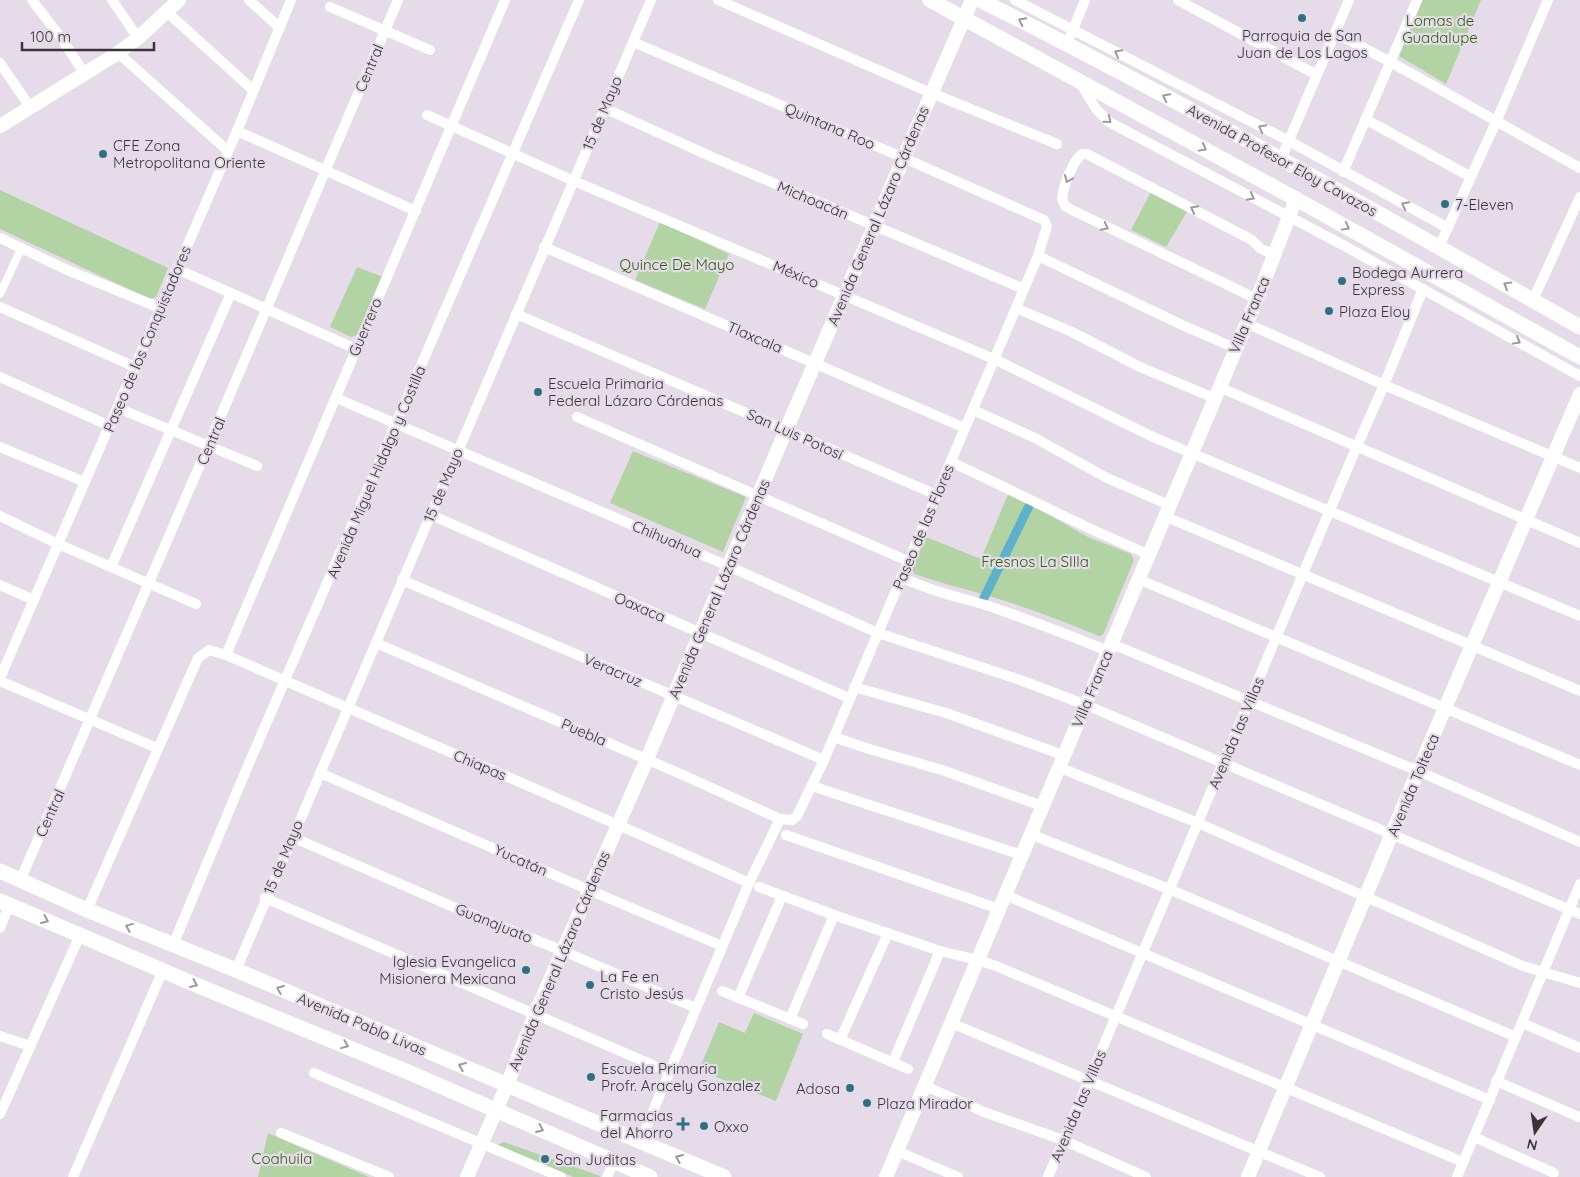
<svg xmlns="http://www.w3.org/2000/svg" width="1580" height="1177" viewBox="0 0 1580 1177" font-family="Quicksand,sans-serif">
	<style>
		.green { fill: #b2d3a3 }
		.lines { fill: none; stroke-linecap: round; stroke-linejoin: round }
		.canal { stroke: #5eb0cd; stroke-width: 9 }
		.pedestrian { stroke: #fff; stroke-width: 8 }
		.minor { stroke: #fff; stroke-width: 10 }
		.tertiary { stroke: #fff; stroke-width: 14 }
		.secondary { stroke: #fff; stroke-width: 15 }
		.oneway { stroke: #9c9a9c }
		.poi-dot { fill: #2f7183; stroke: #e6dce9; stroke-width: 2 }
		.labels { text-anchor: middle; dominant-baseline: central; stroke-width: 4.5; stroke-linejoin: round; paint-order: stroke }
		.park-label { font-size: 15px; fill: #2d5d0b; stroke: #e6dce9 }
		.poi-label { font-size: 15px; fill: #383439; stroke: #e6dce9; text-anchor: start }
		.street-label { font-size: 15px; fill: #383439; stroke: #e6dce9 }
	</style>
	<rect width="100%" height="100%" fill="#e6dce9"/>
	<g class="green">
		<path d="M1423,0H1481L1446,84L1399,56Z"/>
		<path d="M0,190L168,268L156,297L150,299L0,229Z"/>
		<path d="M1151,192L1188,210L1166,247L1131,230Z"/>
		<path d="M660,222L729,254L705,309L635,280Z"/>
		<path d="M357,267L383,277L357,335L351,337L330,327Z"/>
		<path d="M633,451L746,497L723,552L610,503Z"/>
		<path d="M1009,492L1088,537L1131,554L1134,560L1103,635L1099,636C1064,622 1029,608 992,597C966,589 940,583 914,574L912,568L926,537L981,559Z"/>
		<path d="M754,1013L803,1034L776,1101L699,1070L719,1022L745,1033Z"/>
		<path d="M268,1133L369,1177H258Z"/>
		<path d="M504,1142L600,1176V1177H573L497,1145Z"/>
	</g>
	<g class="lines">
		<path class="canal" d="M981,604L1030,504"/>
		<path class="pedestrian" d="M0,294L21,249"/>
		<g class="minor">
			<path d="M32,0L62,39L84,73"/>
			<path d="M112,0L138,38"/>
			<path d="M249,0L280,28"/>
			<path d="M718,0L931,93L1057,144"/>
			<path d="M1015,0L1289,141L1448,228"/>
			<path d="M1178,0L1317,75"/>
			<path d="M330,7L430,50"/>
			<path d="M167,12L253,90"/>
			<path d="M1335,33C1418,75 1498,123 1580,168"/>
			<path d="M1067,44L1085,0"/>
			<path d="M118,53L228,151"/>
			<path d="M0,63L30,107"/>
			<path d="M1081,84L1096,109L1109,122L1341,244L1580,376"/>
			<path d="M604,108L712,157L1024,289"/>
			<path d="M427,115L574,181L994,359L1153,437L1580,616"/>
			<path d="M1365,119L1471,177"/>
			<path d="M237,131L416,211"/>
			<path d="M1281,159L1349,0"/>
			<path d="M1343,172L1417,0"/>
			<path d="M0,238L65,269L160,308"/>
			<path d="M544,247L965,428"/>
			<path d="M1439,247L1496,122L1548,0"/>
			<path d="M1038,256L1182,325L1235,348"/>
			<path d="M177,269L356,349"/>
			<path d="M1257,299L1070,209L1065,206L1062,199C1063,187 1072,162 1082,154H1087L1252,240L1261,249L1275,255"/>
			<path d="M1533,300L1580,197"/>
			<path d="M0,307L135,367"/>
			<path d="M1016,308L1072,332L1140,367L1214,398"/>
			<path d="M516,314L937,495"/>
			<path d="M1246,323L1384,385L1580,468"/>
			<path d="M0,377L110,426"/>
			<path d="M1219,387L1580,543"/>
			<path d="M336,398L728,566L878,633L1023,681L1086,705L1580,914"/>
			<path d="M118,408L257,466"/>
			<path d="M973,410L1035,438L1107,478L1169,505"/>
			<path d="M577,417L908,561"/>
			<path d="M0,447L85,482"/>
			<path d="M951,462C1017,492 1081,527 1148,554"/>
			<path d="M431,515L849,698"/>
			<path d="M0,516L58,544L196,604"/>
			<path d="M1164,516L1580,691"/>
			<path d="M111,567L231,293"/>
			<path d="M901,577C930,591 959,597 989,606C1029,620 1069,635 1108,651"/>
			<path d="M1138,579L1580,765"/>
			<path d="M402,580L824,760"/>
			<path d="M0,585L34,600"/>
			<path d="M376,643L683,775L780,819L792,820L797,816L824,760L1038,256L1047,226L1044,220L904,158L633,42"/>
			<path d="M1112,644L1418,771L1580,842"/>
			<path d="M226,655L505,0"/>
			<path d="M0,678L237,131L291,0"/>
			<path d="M0,681L157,748"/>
			<path d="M854,687L946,713L1063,755"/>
			<path d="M834,737L869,749L942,770L1042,806"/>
			<path d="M1058,767L1198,823L1523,966L1580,983"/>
			<path d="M320,773L589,890L722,946"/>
			<path d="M812,786L1022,855"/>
			<path d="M1030,834L1169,889L1516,1037"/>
			<path d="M786,835L999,909"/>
			<path d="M292,837L458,909L563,951L696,1008"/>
			<path d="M20,881L208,446L398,0"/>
			<path d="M759,887L834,915L940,951L978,960L996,966L1463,1162"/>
			<path d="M1005,895L1490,1100"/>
			<path d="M265,898L669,1072"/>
			<path d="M87,910L198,658L209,650L226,655C400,731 576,805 749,883"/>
			<path d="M0,928L9,905"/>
			<path d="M173,945L244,775L579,0"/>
			<path d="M236,970L651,0"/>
			<path d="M722,991L803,1024"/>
			<path d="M738,998L782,896"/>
			<path d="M790,1019L834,915"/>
			<path d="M951,1023L1320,1177"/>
			<path d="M1522,1023L1580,1048"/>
			<path d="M827,1034L908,1069"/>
			<path d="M0,1036L30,1046"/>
			<path d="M840,1040L888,933"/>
			<path d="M893,1062L940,951"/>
			<path d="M314,1073L561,1177"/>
			<path d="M1496,1081L1579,1117"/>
			<path d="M925,1086L984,1112L1063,1140L1146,1177"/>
			<path d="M0,1114L80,935"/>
			<path d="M281,1133L389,1177"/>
			<path d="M1474,1137L1554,1173"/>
			<path d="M640,1142L749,883L780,819"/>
			<path d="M897,1151L958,1177"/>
			<path d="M73,1177L163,970"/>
			<path d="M607,1177L614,1162"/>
			<path d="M1048,1177L1357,446L1384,385L1423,289"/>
			<path d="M1457,1177L1580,884"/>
		</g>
		<g class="tertiary">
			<path d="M0,126L118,53L138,38L179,0"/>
			<path d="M467,1177L507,1085L535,1014L647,759L786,430L972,0"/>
			<path d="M886,1177L1257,299L1296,199"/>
			<path d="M1248,1177L1418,771L1580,394"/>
		</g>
		<g class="secondary">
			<path d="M930,0L1296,199L1580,357"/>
			<path d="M980,0C1184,102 1382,215 1580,327"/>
			<path d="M0,871L87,910L236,970L724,1177"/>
			<path d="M0,901L201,987L408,1072L650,1177"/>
		</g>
	</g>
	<defs><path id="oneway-chevron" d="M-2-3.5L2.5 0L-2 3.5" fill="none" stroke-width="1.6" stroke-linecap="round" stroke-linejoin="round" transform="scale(1.25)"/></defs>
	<g class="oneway">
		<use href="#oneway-chevron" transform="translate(1022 21) rotate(-153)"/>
		<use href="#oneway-chevron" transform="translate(1118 53) rotate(-152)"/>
		<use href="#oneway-chevron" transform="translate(1166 97) rotate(-152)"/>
		<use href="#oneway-chevron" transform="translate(1108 120) rotate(39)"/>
		<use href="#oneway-chevron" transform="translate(1262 128) rotate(-152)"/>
		<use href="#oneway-chevron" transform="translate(1203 148) rotate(29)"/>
		<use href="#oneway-chevron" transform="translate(1068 179) rotate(113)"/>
		<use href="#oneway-chevron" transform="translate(1251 197) rotate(28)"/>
		<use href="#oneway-chevron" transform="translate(1405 205) rotate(-152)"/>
		<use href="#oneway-chevron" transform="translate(1194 209) rotate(-152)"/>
		<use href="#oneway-chevron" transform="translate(1105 227) rotate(26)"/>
		<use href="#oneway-chevron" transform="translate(1346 227) rotate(29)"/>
		<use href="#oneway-chevron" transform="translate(1507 285) rotate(-150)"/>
		<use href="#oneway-chevron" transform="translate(1517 341) rotate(29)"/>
		<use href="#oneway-chevron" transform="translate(45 920) rotate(23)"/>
		<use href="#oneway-chevron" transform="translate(129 927) rotate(-158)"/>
		<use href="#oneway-chevron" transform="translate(194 984) rotate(24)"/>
		<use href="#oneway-chevron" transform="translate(280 989) rotate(-157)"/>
		<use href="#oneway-chevron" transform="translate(345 1045) rotate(22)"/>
		<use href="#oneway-chevron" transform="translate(462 1066) rotate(-157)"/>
		<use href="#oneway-chevron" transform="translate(540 1129) rotate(24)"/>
		<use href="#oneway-chevron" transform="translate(679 1158) rotate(-157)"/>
	</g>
	<g class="poi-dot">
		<circle cx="1302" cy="18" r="5"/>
		<circle cx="103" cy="154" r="5"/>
		<circle cx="1445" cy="204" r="5"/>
		<circle cx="1342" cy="281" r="5"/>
		<circle cx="1329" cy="311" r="5"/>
		<circle cx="538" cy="392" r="5"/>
		<circle cx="526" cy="970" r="5"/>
		<circle cx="590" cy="985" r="5"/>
		<circle cx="591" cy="1077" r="5"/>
		<circle cx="850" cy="1088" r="5"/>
		<circle cx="867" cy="1103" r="5"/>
		<path d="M680.5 1116.5h5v5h5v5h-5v5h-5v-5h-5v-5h5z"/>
		<circle cx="704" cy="1126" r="5"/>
		<circle cx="545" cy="1159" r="5"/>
	</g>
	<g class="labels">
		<g class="park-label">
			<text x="1440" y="20">Lomas de<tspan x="1440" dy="17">Guadalupe</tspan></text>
			<text x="677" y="264">Quince De Mayo</text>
			<text x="1035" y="561">Fresnos La SIlla</text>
			<text x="282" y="1158">Coahuila</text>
		</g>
		<g class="poi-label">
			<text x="1302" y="35" text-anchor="middle">Parroquia de San<tspan x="1302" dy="17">Juan de Los Lagos</tspan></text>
			<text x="113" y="145">CFE Zona<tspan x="113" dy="17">Metropolitana Oriente</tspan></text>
			<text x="1455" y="204">7-Eleven</text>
			<text x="1352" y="272">Bodega Aurrera<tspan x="1352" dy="17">Express</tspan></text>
			<text x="1339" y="311">Plaza Eloy</text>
			<text x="548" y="383">Escuela Primaria<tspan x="548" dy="17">Federal Lázaro Cárdenas</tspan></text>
			<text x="516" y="961" text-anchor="end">Iglesia Evangelica<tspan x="516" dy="17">Misionera Mexicana</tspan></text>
			<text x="600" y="976">La Fe en<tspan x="600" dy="17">Cristo Jesús</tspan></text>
			<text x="601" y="1068">Escuela Primaria<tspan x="601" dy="17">Profr. Aracely Gonzalez</tspan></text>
			<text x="840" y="1088" text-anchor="end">Adosa</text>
			<text x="877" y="1103">Plaza Mirador</text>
			<text x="673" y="1115" text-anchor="end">Farmacias<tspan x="673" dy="17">del Ahorro</tspan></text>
			<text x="714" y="1126">Oxxo</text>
			<text x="555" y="1159">San Juditas</text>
		</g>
		<g class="street-label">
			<text transform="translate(369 68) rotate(-67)">Central</text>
			<text transform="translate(602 113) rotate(-67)">15 de Mayo</text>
			<text transform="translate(830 126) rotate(23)">Quintana Roo</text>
			<text transform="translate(1282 160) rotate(29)">Avenida Profesor Eloy Cavazos</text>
			<text transform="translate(813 200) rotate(23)">Michoacán</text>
			<text transform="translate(878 216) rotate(-67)">Avenida General Lázaro Cárdenas</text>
			<text transform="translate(796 274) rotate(23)">México</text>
			<text transform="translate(1249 315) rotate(-67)">Villa Franca</text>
			<text transform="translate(365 327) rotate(-67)">Guerrero</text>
			<text transform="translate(755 337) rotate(23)">Tlaxcala</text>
			<text transform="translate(147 339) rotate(-67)">Paseo de los Conquistadores</text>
			<text transform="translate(795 434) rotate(24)">San Luis Potosí</text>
			<text transform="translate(211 441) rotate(-67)">Central</text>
			<text transform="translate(376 472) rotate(-67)">Avenida Miguel Hidalgo y Costilla</text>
			<text transform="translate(443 485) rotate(-67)">15 de Mayo</text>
			<text transform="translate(923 527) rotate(-67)">Paseo de las Flores</text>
			<text transform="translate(667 539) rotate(23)">Chihuahua</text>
			<text transform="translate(719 589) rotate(-67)">Avenida General Lázaro Cárdenas</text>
			<text transform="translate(640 607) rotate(23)">Oaxaca</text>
			<text transform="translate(613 670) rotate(23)">Veracruz</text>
			<text transform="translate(1092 689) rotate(-67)">Villa Franca</text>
			<text transform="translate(584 732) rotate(23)">Puebla</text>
			<text transform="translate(1236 733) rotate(-67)">Avenida las Villas</text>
			<text transform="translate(480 765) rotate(23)">Chiapas</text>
			<text transform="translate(1413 785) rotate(-67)">Avenida Tolteca</text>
			<text transform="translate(50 813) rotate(-66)">Central</text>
			<text transform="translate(283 857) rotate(-67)">15 de Mayo</text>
			<text transform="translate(521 860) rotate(24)">Yucatán</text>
			<text transform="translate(494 923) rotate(22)">Guanajuato</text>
			<text transform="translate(559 961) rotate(-67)">Avenida General Lázaro Cárdenas</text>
			<text transform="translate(362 1024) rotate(23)">Avenida Pablo Livas</text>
			<text transform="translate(1078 1106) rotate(-67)">Avenida las Villas</text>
		</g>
	</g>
	<g transform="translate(1535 1132) rotate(193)" stroke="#e6dce9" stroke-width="4" paint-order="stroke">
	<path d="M0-4L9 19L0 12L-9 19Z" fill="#383439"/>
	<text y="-8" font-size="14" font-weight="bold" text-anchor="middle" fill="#383439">N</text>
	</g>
	<path d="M22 42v8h132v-8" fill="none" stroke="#383439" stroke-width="2.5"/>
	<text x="30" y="42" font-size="15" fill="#383439" stroke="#e6dce9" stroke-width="4" paint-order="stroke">100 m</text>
</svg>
